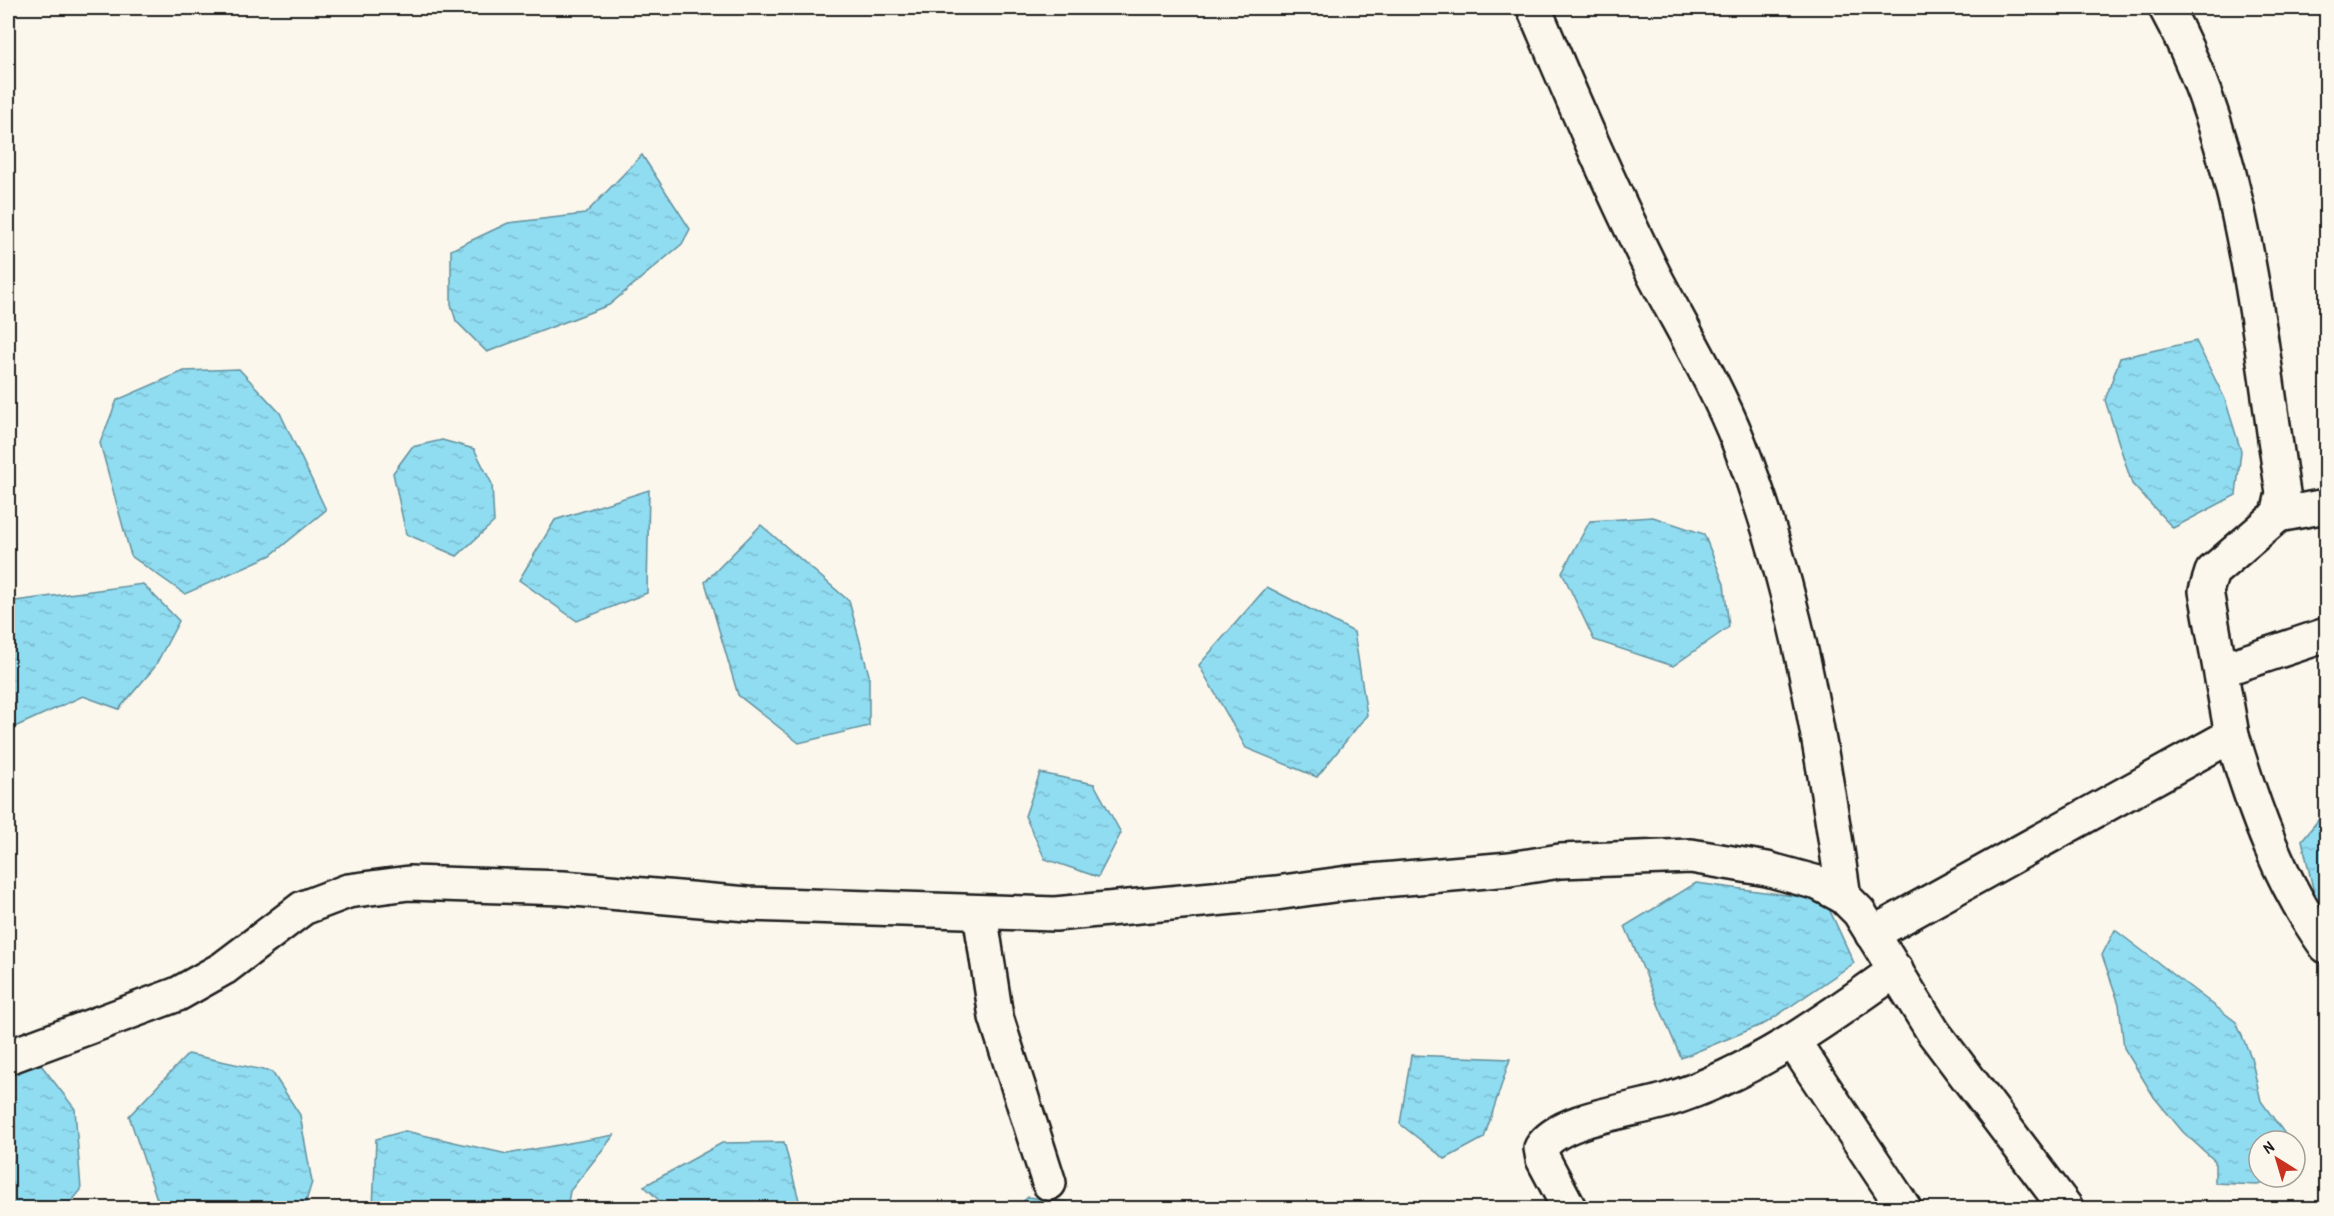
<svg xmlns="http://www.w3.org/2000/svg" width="2334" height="1216" viewBox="0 0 2334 1216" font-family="'Patrick Hand',sans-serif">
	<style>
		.water { fill: url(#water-ripples); stroke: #628f9c; stroke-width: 1.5 }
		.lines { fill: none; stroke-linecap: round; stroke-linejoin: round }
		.street-casing { stroke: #1c1c1c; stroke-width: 38 }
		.street { stroke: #fbf7ec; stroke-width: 33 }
	</style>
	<defs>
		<pattern id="water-ripples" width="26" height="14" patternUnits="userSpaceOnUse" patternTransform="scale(1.5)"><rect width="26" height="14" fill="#90dcf1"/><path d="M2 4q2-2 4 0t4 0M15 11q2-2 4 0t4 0" fill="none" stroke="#7cbcce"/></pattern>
	</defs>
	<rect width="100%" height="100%" fill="#fbf7ec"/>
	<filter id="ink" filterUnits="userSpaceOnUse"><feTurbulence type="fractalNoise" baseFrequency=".0167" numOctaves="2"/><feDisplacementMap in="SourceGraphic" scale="12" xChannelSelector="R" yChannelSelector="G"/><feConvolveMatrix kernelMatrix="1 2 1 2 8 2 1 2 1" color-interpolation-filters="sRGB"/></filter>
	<g filter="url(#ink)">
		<g class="water">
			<path d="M642,155L690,229L682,244L609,305L487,352L456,321L451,304V250L508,223L585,214Z"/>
			<path d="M2196,341L2225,399L2241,451L2236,495L2173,528L2132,484L2105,400L2120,358Z"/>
			<path d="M239,369L280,413L326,510L271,555L185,594L131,556L100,443L117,400L184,371Z"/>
			<path d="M442,440L474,449L492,484L494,522L457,556L406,534L393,473L412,447Z"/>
			<path d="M649,490L647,593L577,621L519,580L555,520Z"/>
			<path d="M1653,517L1704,534L1724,584L1729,627L1673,666L1594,640L1562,572L1590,521Z"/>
			<path d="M761,525L849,601L869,675V726L799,743L738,695L705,582Z"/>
			<path d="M143,584L179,621L154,668L119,709L83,696L8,730V602Z"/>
			<path d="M1267,587L1354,632L1367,715L1317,777L1246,748L1199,665Z"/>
			<path d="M1040,773L1094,784L1121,833L1098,877L1045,859L1025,816Z"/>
			<path d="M2326,816V917L2316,902L2302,840L2320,818Z"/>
			<path d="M1696,883L1825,900L1854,963L1766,1023L1681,1058L1625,926Z"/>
			<path d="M2115,930L2236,1022L2251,1057L2261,1101L2290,1141H2259V1177H2291L2257,1185L2215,1183V1161L2183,1132L2154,1097L2124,1048L2119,1004L2102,955Z"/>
			<path d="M188,1054L272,1072L300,1115L312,1182L304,1208H160L129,1116Z"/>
			<path d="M1411,1055L1510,1059L1484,1138L1445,1159L1400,1124Z"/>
			<path d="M38,1061L75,1109L81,1190L66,1208H15L8,1203V1074Z"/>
			<path d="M405,1131L507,1154L614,1135L570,1191L567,1208H373L376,1139Z"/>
			<path d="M784,1142L801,1208H667L644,1186L722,1143Z"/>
			<path d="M1028,1197L1068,1202L1080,1208H1016Z"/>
		</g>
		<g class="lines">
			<defs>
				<g id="street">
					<path d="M1534,8C1572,98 1611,189 1655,277C1684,332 1716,385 1739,443C1797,591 1821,741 1844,897"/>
					<path d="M2278,515L2326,506"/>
					<path d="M2221,670L2326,635"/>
					<path d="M2232,735C2254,810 2280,882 2326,946"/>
					<path d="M980,913L996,1017L1049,1183"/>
					<path d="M1872,934L2232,735L2206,591L2212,572L2278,515L2283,493C2258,333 2245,151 2166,8"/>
					<path d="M1793,1041L1904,1208"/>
					<path d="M8,1057L178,994L224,968L303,908L348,891L409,883L563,888L747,904L1055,914L1276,893L1348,883L1510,869L1560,861L1691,856L1767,869L1818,883L1844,897L1859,912L1934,1033L2066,1208"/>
					<path d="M1569,1208L1543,1159L1541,1148C1559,1118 1633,1111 1667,1100C1751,1074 1825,1021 1896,970"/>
				</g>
			</defs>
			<use href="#street" class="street-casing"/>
			<use href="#street" class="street"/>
		</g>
	</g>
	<rect width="2334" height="1216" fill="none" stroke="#fbf7ec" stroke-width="30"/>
	<rect x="15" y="15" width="2304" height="1186" fill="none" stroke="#1c1c1c" stroke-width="2" filter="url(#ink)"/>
	<g transform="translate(2277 1159) rotate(323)"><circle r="28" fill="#fbf7ec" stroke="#a29f99" stroke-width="1.5"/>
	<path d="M0-4.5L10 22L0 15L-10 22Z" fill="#c8321e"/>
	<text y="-9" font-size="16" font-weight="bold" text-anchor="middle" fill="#1c1c1c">N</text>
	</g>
</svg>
